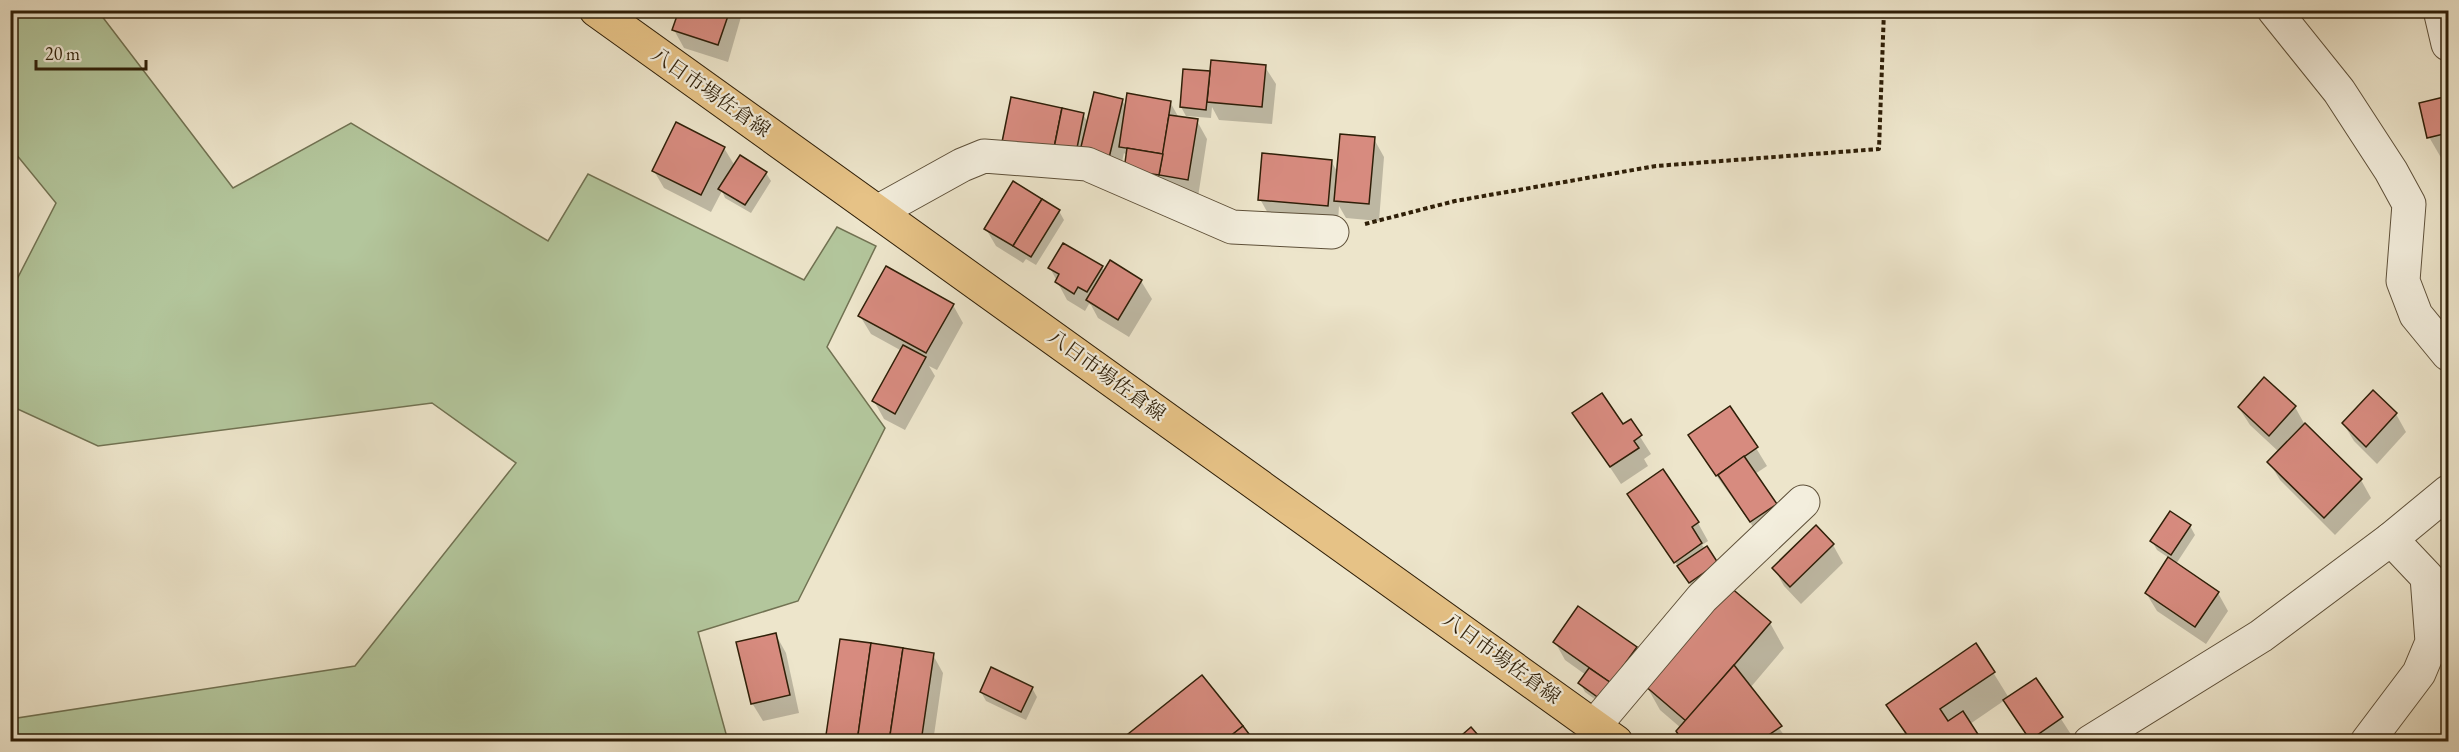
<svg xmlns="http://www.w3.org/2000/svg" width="2459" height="752" viewBox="0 0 2459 752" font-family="'EB Garamond','Noto Serif JP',serif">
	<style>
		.green { fill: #b3c69c; stroke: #717252; stroke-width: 1.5 }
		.shadow { fill: #0003 }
		.building { fill: #d78b7f; stroke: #2f1f08; stroke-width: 1.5 }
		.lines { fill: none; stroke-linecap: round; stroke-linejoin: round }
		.minor-casing { stroke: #5e5039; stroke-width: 35 }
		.major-casing { stroke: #2f1f08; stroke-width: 35 }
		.path { stroke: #2f1f08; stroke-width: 4; stroke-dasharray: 4.5 3; stroke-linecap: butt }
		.minor { stroke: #f3eedd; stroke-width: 33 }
		.major { stroke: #e6c286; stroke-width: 33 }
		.labels { text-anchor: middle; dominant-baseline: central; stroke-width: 4.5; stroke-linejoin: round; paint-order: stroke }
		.street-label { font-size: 20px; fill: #2f1f08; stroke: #f3eedd }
	</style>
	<rect width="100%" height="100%" fill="#ede5cb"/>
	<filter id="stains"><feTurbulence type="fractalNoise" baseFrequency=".00333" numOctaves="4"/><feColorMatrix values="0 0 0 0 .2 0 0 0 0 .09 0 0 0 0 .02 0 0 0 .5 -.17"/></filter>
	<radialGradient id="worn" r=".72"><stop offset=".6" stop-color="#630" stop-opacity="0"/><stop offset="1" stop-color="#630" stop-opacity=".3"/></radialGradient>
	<path class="green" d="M11,10L98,11L233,188L351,123L548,241L588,174L804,280L837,227L876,246L827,347L885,428L798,601L698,632L728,741H11V719L355,666L516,463L432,403L98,446L11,406V291L56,203L11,148Z"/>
	<g class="shadow">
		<path d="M681,10H743L728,62L684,48L674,30Z"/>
		<path d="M1265,67L1276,84L1272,124L1219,120L1212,107L1211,118L1186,116L1181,107L1209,73Z"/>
		<path d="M2448,98V168H2447L2429,137L2421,104Z"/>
		<path d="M1122,100L1127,109L1170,102L1179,118L1197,121L1207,139L1198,197L1171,193L1124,153L1119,175L1064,163L1083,114L1088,123Z"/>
		<path d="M1374,139L1384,157L1379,221L1346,218L1339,206L1338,223L1270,217L1260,199L1331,161L1338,173Z"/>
		<path d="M724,148L735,166L766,173L771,181L751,213L725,198L722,191L711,212L664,188L654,171Z"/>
		<path d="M1059,211L1064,220L1036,265L1026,259L1023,263L996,246L986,229Z"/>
		<path d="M1050,268H1102L1105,272L1141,281L1152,299L1129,337L1098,318L1091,305L1089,304L1085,311L1067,300Z"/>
		<path d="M953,305L963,323L937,370L929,366L935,376L905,430L884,419L874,401L902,351L871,334L860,316Z"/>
		<path d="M2264,379L2295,407L2305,425L2361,480L2371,498L2335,535L2280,480L2269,462L2279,452L2250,425L2239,408Z"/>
		<path d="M2373,392L2396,414L2406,432L2377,464L2354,441L2343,423Z"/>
		<path d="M1574,413L1623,427L1630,421L1651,454L1644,459L1648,466L1621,484Z"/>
		<path d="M1756,448L1767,466L1755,474L1786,522L1762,539L1700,453Z"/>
		<path d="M1662,471L1698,523L1708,541L1702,545L1717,564L1695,591L1629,495Z"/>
		<path d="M2170,513L2190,526L2195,535L2176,564L2218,593L2228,611L2206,644L2157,611L2146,593L2169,558L2157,550L2152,541Z"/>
		<path d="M1816,527L1833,545L1843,563L1801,604L1784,586L1774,568Z"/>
		<path d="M1770,623L1784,648L1750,688L1789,742H1684L1681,728L1660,710L1646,685Z"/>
		<path d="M776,635L786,653L799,713L763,721L752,703Z"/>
		<path d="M1555,642L1636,648L1646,666L1608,709L1585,692L1580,683L1586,675L1565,660Z"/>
		<path d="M1976,645L2009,698L2036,680L2072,736L2064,742H2031L2005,700L1970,724L1982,742H1910L1888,705Z"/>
		<path d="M933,655L943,673L933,742H826Z"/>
		<path d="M1032,688L1037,697L1026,720L986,701L981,692Z"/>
	</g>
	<g class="building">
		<path d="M679,10H730L718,45L672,30Z"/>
		<path d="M1211,60L1266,65L1262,107L1207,102Z"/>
		<path d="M1183,69L1210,71L1206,110L1180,107Z"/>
		<path d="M1094,92L1123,99L1109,158L1080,151Z"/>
		<path d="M1127,93L1171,101L1163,154L1119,147Z"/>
		<path d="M2448,96V133L2427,138L2419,103Z"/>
		<path d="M1011,97L1062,108L1053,153L1002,142Z"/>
		<path d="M1062,108L1084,113L1075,158L1053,153Z"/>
		<path d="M1169,115L1198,119L1188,180L1159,175Z"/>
		<path d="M676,122L725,147L701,195L652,171Z"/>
		<path d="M1340,134L1375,137L1369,204L1334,201Z"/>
		<path d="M1127,148L1163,154L1159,175L1124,170Z"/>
		<path d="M1262,153L1332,160L1328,206L1258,200Z"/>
		<path d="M740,155L767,172L745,205L718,189Z"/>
		<path d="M1013,181L1042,199L1013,246L984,229Z"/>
		<path d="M1042,199L1060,210L1031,257L1013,246Z"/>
		<path d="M1063,243L1103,266L1087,292L1078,287L1074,294L1055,282L1059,274L1048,268Z"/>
		<path d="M1110,260L1142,280L1118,320L1086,300Z"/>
		<path d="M886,266L954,304L926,353L858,316Z"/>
		<path d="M903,345L926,357L895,414L872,401Z"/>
		<path d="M2264,377L2296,406L2269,436L2238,407Z"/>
		<path d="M2373,390L2397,413L2366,447L2342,423Z"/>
		<path d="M1602,393L1623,424L1631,419L1642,435L1634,441L1639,448L1610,467L1572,413Z"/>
		<path d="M1730,406L1758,447L1716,476L1688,435Z"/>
		<path d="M2305,423L2362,479L2324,518L2267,462Z"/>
		<path d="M1744,456L1777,504L1750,522L1718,475Z"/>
		<path d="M1663,469L1699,522L1692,527L1702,543L1674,563L1627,494Z"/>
		<path d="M2170,511L2191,525L2171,555L2150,541Z"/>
		<path d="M1816,525L1834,544L1790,587L1772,568Z"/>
		<path d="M1707,546L1718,563L1689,583L1677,566Z"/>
		<path d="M2168,557L2219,592L2195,627L2145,593Z"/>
		<path d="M1729,586L1771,622L1686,721L1644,685Z"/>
		<path d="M1578,606L1637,647L1611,683L1553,642Z"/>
		<path d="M776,633L790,695L751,704L736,642Z"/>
		<path d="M840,639L871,643L857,742H825Z"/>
		<path d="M871,643L903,648L889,742H857Z"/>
		<path d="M1976,643L1995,672L1940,709L1948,721L1963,711L1983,742H1920L1916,736L1910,739L1886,705Z"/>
		<path d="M903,648L934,653L921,742H889Z"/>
		<path d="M1734,665L1782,726L1758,742H1683L1676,731Z"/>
		<path d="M991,667L1033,687L1021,712L980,692Z"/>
		<path d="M1589,668L1614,685L1603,701L1578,683Z"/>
		<path d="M1202,675L1243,726L1223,742H1118Z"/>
		<path d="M2036,678L2063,717L2030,740L2003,700Z"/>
		<path d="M1243,726L1255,742H1223Z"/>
		<path d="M1471,727L1484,742H1454Z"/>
	</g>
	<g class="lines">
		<defs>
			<g id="minor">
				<path d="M2274,10L2339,91L2391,171L2409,204L2403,281L2416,315L2448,354"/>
				<path d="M2440,10L2448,44"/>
				<path d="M879,211L962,165L984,156L1087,164L1232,227L1332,232"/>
				<path d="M1595,725L1702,598L1803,502"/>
				<path d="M2090,742L2261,636L2391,539L2448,492"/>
				<path d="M2367,742L2419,673L2432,642L2427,577L2391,539"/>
			</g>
			<path id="major" d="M596,10L1616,742"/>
		</defs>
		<use href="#minor" class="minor-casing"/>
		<use href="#major" class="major-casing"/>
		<path class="path" d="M1365,224L1455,201L1656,166L1879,149L1884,10"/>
		<use href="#minor" class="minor"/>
		<use href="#major" class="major"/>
	</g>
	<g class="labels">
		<g class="street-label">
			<text transform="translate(711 92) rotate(35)">八日市場佐倉線</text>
			<text transform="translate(1107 375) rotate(36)">八日市場佐倉線</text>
			<text transform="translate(1502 658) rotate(36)">八日市場佐倉線</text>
		</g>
	</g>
	<rect width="2459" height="752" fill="none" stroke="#ede5cb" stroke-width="36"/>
	<rect x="12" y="12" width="2435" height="728" fill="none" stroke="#2f1f08" stroke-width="3"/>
	<rect x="18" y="18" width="2423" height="716" fill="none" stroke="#2f1f08" stroke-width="1.5"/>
	<path d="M36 60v9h110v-9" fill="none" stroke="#2f1f08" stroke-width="3"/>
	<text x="45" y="60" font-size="18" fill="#2f1f08" stroke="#f3eedd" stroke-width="4.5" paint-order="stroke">20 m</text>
	<rect width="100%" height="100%" filter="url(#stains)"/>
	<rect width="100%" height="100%" fill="url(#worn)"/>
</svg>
